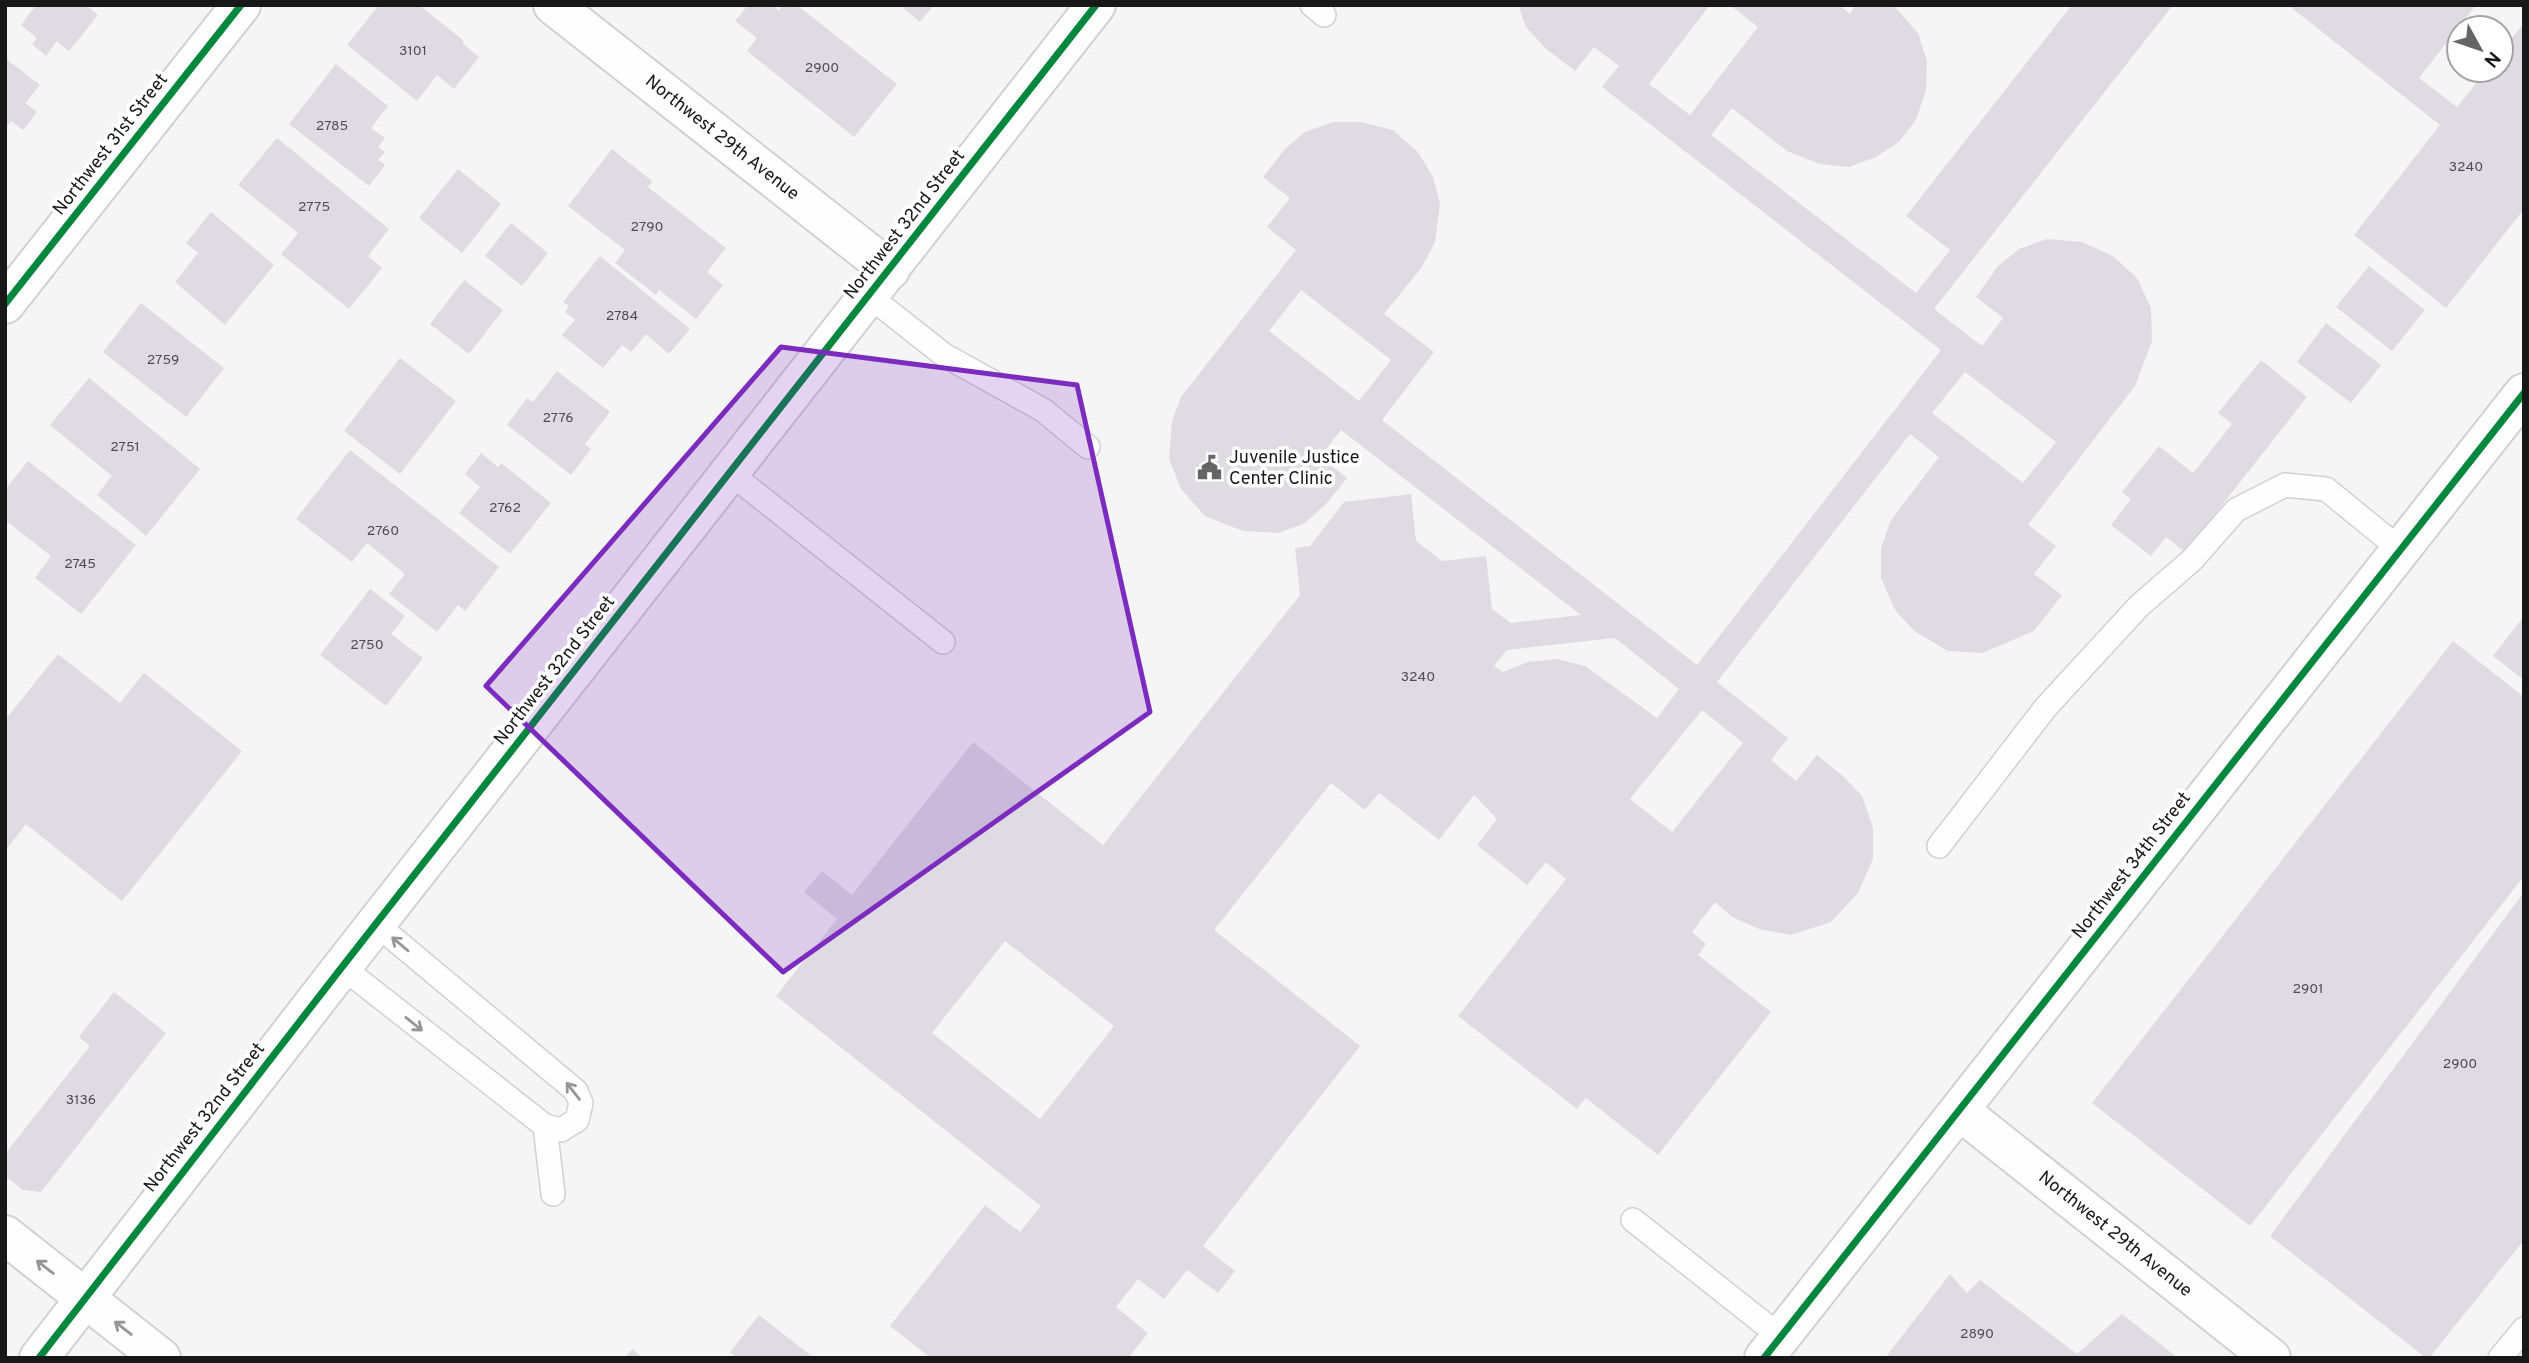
<svg xmlns="http://www.w3.org/2000/svg" width="2529" height="1363" viewBox="0 0 2529 1363" font-family="Overpass,sans-serif">
	<style>
		.building { fill: #dedce2; fill-rule: evenodd }
		.lines { fill: none; stroke-linecap: round; stroke-linejoin: round }
		.lane-casing { stroke: #d1d1d2; stroke-width: 26 }
		.street-casing { stroke: #d1d1d2; stroke-width: 42 }
		.highway-casing { stroke: #d1d1d2; stroke-width: 42 }
		.lane { stroke: #fefefe; stroke-width: 23 }
		.street { stroke: #fefefe; stroke-width: 38 }
		.highway { stroke: #fefefe; stroke-width: 38 }
		.cycleway-casing { stroke: #fff; stroke-width: 11 }
		.cycleway { stroke: #00873e; stroke-width: 7 }
		.oneway { stroke: #969696 }
		.marked { fill: #7b2cbf; fill-opacity: 0.2; stroke: #7b2cbf; stroke-width: 5; stroke-linejoin: round }
		.labels { text-anchor: middle; dominant-baseline: central; stroke-width: 7; stroke-linejoin: round; paint-order: stroke }
		.number-label { font-size: 14px; fill: #4d4c4e }
		.street-label { font-size: 18px; fill: #181818; stroke: #fff }
		.poi-label { font-size: 18px; fill: #181818; stroke: #fff; text-anchor: start }
	</style>
	<rect width="100%" height="100%" fill="#f5f5f6"/>
	<g class="building">
		<path d="M36,5H86L98,15L69,51L57,41L46,56L32,44L37,38L21,25Z"/>
		<path d="M379,5H419L464,41L462,43L479,57L454,89L437,75L417,101L347,45Z"/>
		<path d="M748,5H772L779,11L783,5H797L897,84L854,137L747,51L757,38L735,21Z"/>
		<path d="M900,5H934L920,22Z"/>
		<path d="M1518,5H1710L1649,84L1690,115L1758,27L1730,5H1839L1850,14L1856,5H1893L1918,33L1927,61L1926,90L1916,120L1899,142L1876,157L1849,167L1820,164L1787,151L1732,108L1711,135L1916,293L1950,250L1906,216L2072,5H2173L1934,309L1982,346L2003,318L1976,297L1998,266L2019,249L2047,239L2082,242L2113,256L2137,278L2151,308L2152,341L2135,386L2028,525L2056,546L2034,574L2062,595L2034,631L1982,653L1948,651L1914,631L1895,610L1881,578V548L1891,520L1939,457L1910,434L1717,682L1788,738L1771,760L1796,781L1817,755L1843,776L1862,796L1873,828V859L1858,893L1831,922L1791,935L1759,929L1732,917L1715,902L1692,932L1706,944L1698,955L1771,1012L1658,1155L1586,1098L1577,1109L1458,1016L1566,879L1546,862L1527,885L1477,845L1497,819L1474,795L1439,840L1379,793L1365,810L1331,783L1214,930L1360,1046L1203,1246L1235,1271L1218,1293L1187,1270L1164,1299L1138,1279L1116,1307L1148,1333L1128,1358H931L890,1326L985,1205L1020,1232L1041,1206L776,996L837,919L804,892L822,871L852,895L973,742L1103,845L1300,595L1295,548L1310,546L1344,502L1411,494L1416,541L1442,561L1486,556L1492,609L1511,623L1581,615L1341,430L1320,457L1347,478L1326,504L1305,523L1279,533L1243,531L1205,516L1181,489L1169,459L1172,421L1181,397L1296,250L1267,227L1290,198L1263,177L1285,149L1305,132L1333,122H1361L1393,130L1418,152L1433,177L1440,204L1435,242L1422,267L1384,314L1434,352L1382,420L1697,665L1941,350L1602,87L1619,66L1594,47L1575,71L1545,48L1526,27ZM1301,290L1391,360L1359,401L1269,331ZM1965,372L2056,442L2023,483L1932,413ZM1615,638L1679,689L1657,718L1585,666L1557,659L1528,662L1503,672L1494,666L1507,650ZM1702,710L1743,743L1672,832L1630,799ZM1005,941L1114,1026L1040,1119L932,1033Z"/>
		<path d="M2288,5H2476L2419,78L2457,107L2487,70H2501V52L2524,23V209L2446,308L2354,235L2440,125Z"/>
		<path d="M5,58L40,85L25,103L37,112L23,130L11,121L5,129Z"/>
		<path d="M336,64L388,106L371,128L385,138L378,147L385,152L378,160L385,165L369,186L289,124Z"/>
		<path d="M277,138L389,229L368,256L382,268L349,309L281,254L298,233L238,185Z"/>
		<path d="M612,149L652,181L648,187L726,248L707,272L723,285L696,319L659,290L656,295L615,263L625,250L568,206Z"/>
		<path d="M458,169L501,204L462,253L419,218Z"/>
		<path d="M211,212L274,265L225,325L175,282L198,253L186,243Z"/>
		<path d="M511,223L548,253L522,286L485,256Z"/>
		<path d="M600,256L690,329L669,354L646,334L631,352L622,345L603,368L562,335L575,320L565,312L569,306L563,302Z"/>
		<path d="M2369,266L2425,310L2392,351L2336,307Z"/>
		<path d="M464,280L503,310L469,354L430,324Z"/>
		<path d="M141,303L224,368L186,417L103,352Z"/>
		<path d="M2326,323L2381,365L2351,403L2297,362Z"/>
		<path d="M400,358L456,401L400,474L344,431Z"/>
		<path d="M2261,360L2307,397L2185,552L2166,537L2151,556L2111,525L2131,499L2122,492L2159,446L2193,473L2232,424L2218,413Z"/>
		<path d="M557,371L610,412L585,444L591,449L571,475L507,425L527,398L533,402Z"/>
		<path d="M89,378L200,469L146,536L97,495L112,476L50,425Z"/>
		<path d="M350,450L499,567L465,611L458,605L437,632L389,594L405,574L367,543L352,562L296,519Z"/>
		<path d="M481,453L498,467L501,463L551,503L510,554L459,513L480,487L465,474Z"/>
		<path d="M28,461L136,545L81,614L35,578L51,556L5,520V490Z"/>
		<path d="M370,589L405,616L391,634L423,658L386,706L320,655Z"/>
		<path d="M2524,616V680L2493,656Z"/>
		<path d="M2453,641L2524,697V876L2250,1226L2092,1103Z"/>
		<path d="M58,654L120,703L144,673L242,751L122,901L26,824L5,851V720Z"/>
		<path d="M2524,892V1240L2429,1358H2426L2270,1236Z"/>
		<path d="M114,992L166,1033L41,1192L23,1190L5,1176V1154L90,1046L79,1037Z"/>
		<path d="M1950,1274L1967,1293L1980,1280L2077,1354L2122,1314L2178,1358H1885Z"/>
		<path d="M759,1315L814,1358H737L730,1352Z"/>
		<path d="M632,1349L643,1358H625Z"/>
	</g>
	<g class="lines">
		<defs>
			<g id="lane">
				<path d="M1312,5L1324,15"/>
				<path d="M869,296L944,355L1043,410L1088,447"/>
				<path d="M730,473L943,642"/>
				<path d="M1939,846L2046,707L2139,606L2192,560L2236,510L2285,485L2326,489L2401,550"/>
				<path d="M342,967L545,1126L561,1130L577,1120L581,1103L576,1091L376,924"/>
				<path d="M545,1126L553,1194"/>
				<path d="M1633,1220L1781,1337"/>
				<path d="M2500,1358L2524,1329"/>
			</g>
			<g id="street">
				<path id="s1" d="M553,5L890,270"/>
				<path d="M5,304L241,5"/>
				<path id="s2" d="M1960,1111L2271,1358"/>
				<path d="M39,1358L342,967L1096,5"/>
				<path d="M1764,1358L2524,393"/>
			</g>
			<path id="highway" d="M5,1235L161,1358"/>
		</defs>
		<use href="#lane" class="lane-casing"/>
		<use href="#street" class="street-casing"/>
		<use href="#highway" class="highway-casing"/>
		<use href="#lane" class="lane"/>
		<use href="#street" class="street"/>
		<use href="#highway" class="highway"/>
		<defs>
			<g id="cycleway">
				<path d="M5,304L241,5"/>
				<path d="M39,1358L342,967L1096,5"/>
				<path d="M1764,1358L2524,393"/>
			</g>
		</defs>
		<use href="#cycleway" class="cycleway-casing"/>
		<use href="#cycleway" class="cycleway"/>
	</g>
	<defs><path id="oneway-shaft" d="M-6 0H5M1.5-3L5.5 0L1.5 3" fill="none" stroke-width="1.6" stroke-linecap="round" stroke-linejoin="round" transform="scale(1.75)"/></defs>
	<g class="oneway">
		<use href="#oneway-shaft" transform="translate(400 944) rotate(-140)"/>
		<use href="#oneway-shaft" transform="translate(414 1024) rotate(39)"/>
		<use href="#oneway-shaft" transform="translate(573 1091) rotate(-128)"/>
		<use href="#oneway-shaft" transform="translate(45 1267) rotate(-142)"/>
		<use href="#oneway-shaft" transform="translate(123 1328) rotate(-142)"/>
	</g>
	<path class="marked" d="M781,347L1077,385L1150,712L783,972L486,686Z"/>
	<defs>
		<symbol id="civic-bare" viewBox="-9 -9 18 18"><path d="M-.6-6.5H3V-4.5H.6V-3L4-1V1h2V6H-6V1h2V-1L-.6-3ZM-1.2 2.5V6h2.4V2.5Z" fill="#656566" stroke="#fff" stroke-width="2.5" paint-order="stroke"/></symbol>
	</defs>
	<g fill-rule="evenodd">
		<use href="#civic-bare" x="1192" y="450" width="35" height="35"/>
	</g>
	<g class="labels">
		<g class="number-label">
			<text x="413" y="51">3101</text>
			<text x="822" y="68">2900</text>
			<text x="332" y="126">2785</text>
			<text x="2466" y="167">3240</text>
			<text x="314" y="207">2775</text>
			<text x="647" y="227">2790</text>
			<text x="622" y="316">2784</text>
			<text x="163" y="360">2759</text>
			<text x="558" y="418">2776</text>
			<text x="125" y="447">2751</text>
			<text x="505" y="508">2762</text>
			<text x="383" y="531">2760</text>
			<text x="80" y="564">2745</text>
			<text x="367" y="645">2750</text>
			<text x="1418" y="677">3240</text>
			<text x="2308" y="989">2901</text>
			<text x="2460" y="1064">2900</text>
			<text x="81" y="1100">3136</text>
			<text x="1977" y="1334">2890</text>
		</g>
		<g class="street-label">
			<text stroke="none"><textPath href="#s1" startOffset="215">Northwest 29th Avenue</textPath></text>
			<text transform="translate(111 145) rotate(-52)">Northwest 31st Street</text>
			<text transform="translate(905 225) rotate(-52)">Northwest 32nd Street</text>
			<text transform="translate(555 671) rotate(-52)">Northwest 32nd Street</text>
			<text transform="translate(2132 866) rotate(-52)">Northwest 34th Street</text>
			<text transform="translate(205 1118) rotate(-52)">Northwest 32nd Street</text>
			<text stroke="none"><textPath href="#s2" startOffset="198">Northwest 29th Avenue</textPath></text>
		</g>
		<g class="poi-label">
			<text x="1229" y="458">Juvenile Justice<tspan x="1229" dy="21">Center Clinic</tspan></text>
		</g>
	</g>
	<rect width="2529" height="1363" fill="none" stroke="#181818" stroke-width="14"/>
	<g transform="translate(2480 49) rotate(130)"><circle r="33" fill="#ffffff" stroke="#a3a3a3" stroke-width="2"/>
	<path d="M0-5L12 26L0 18L-12 26Z" fill="#656566"/>
	<text y="-10" font-size="19" font-weight="bold" text-anchor="middle" fill="#181818">N</text>
	</g>
</svg>
